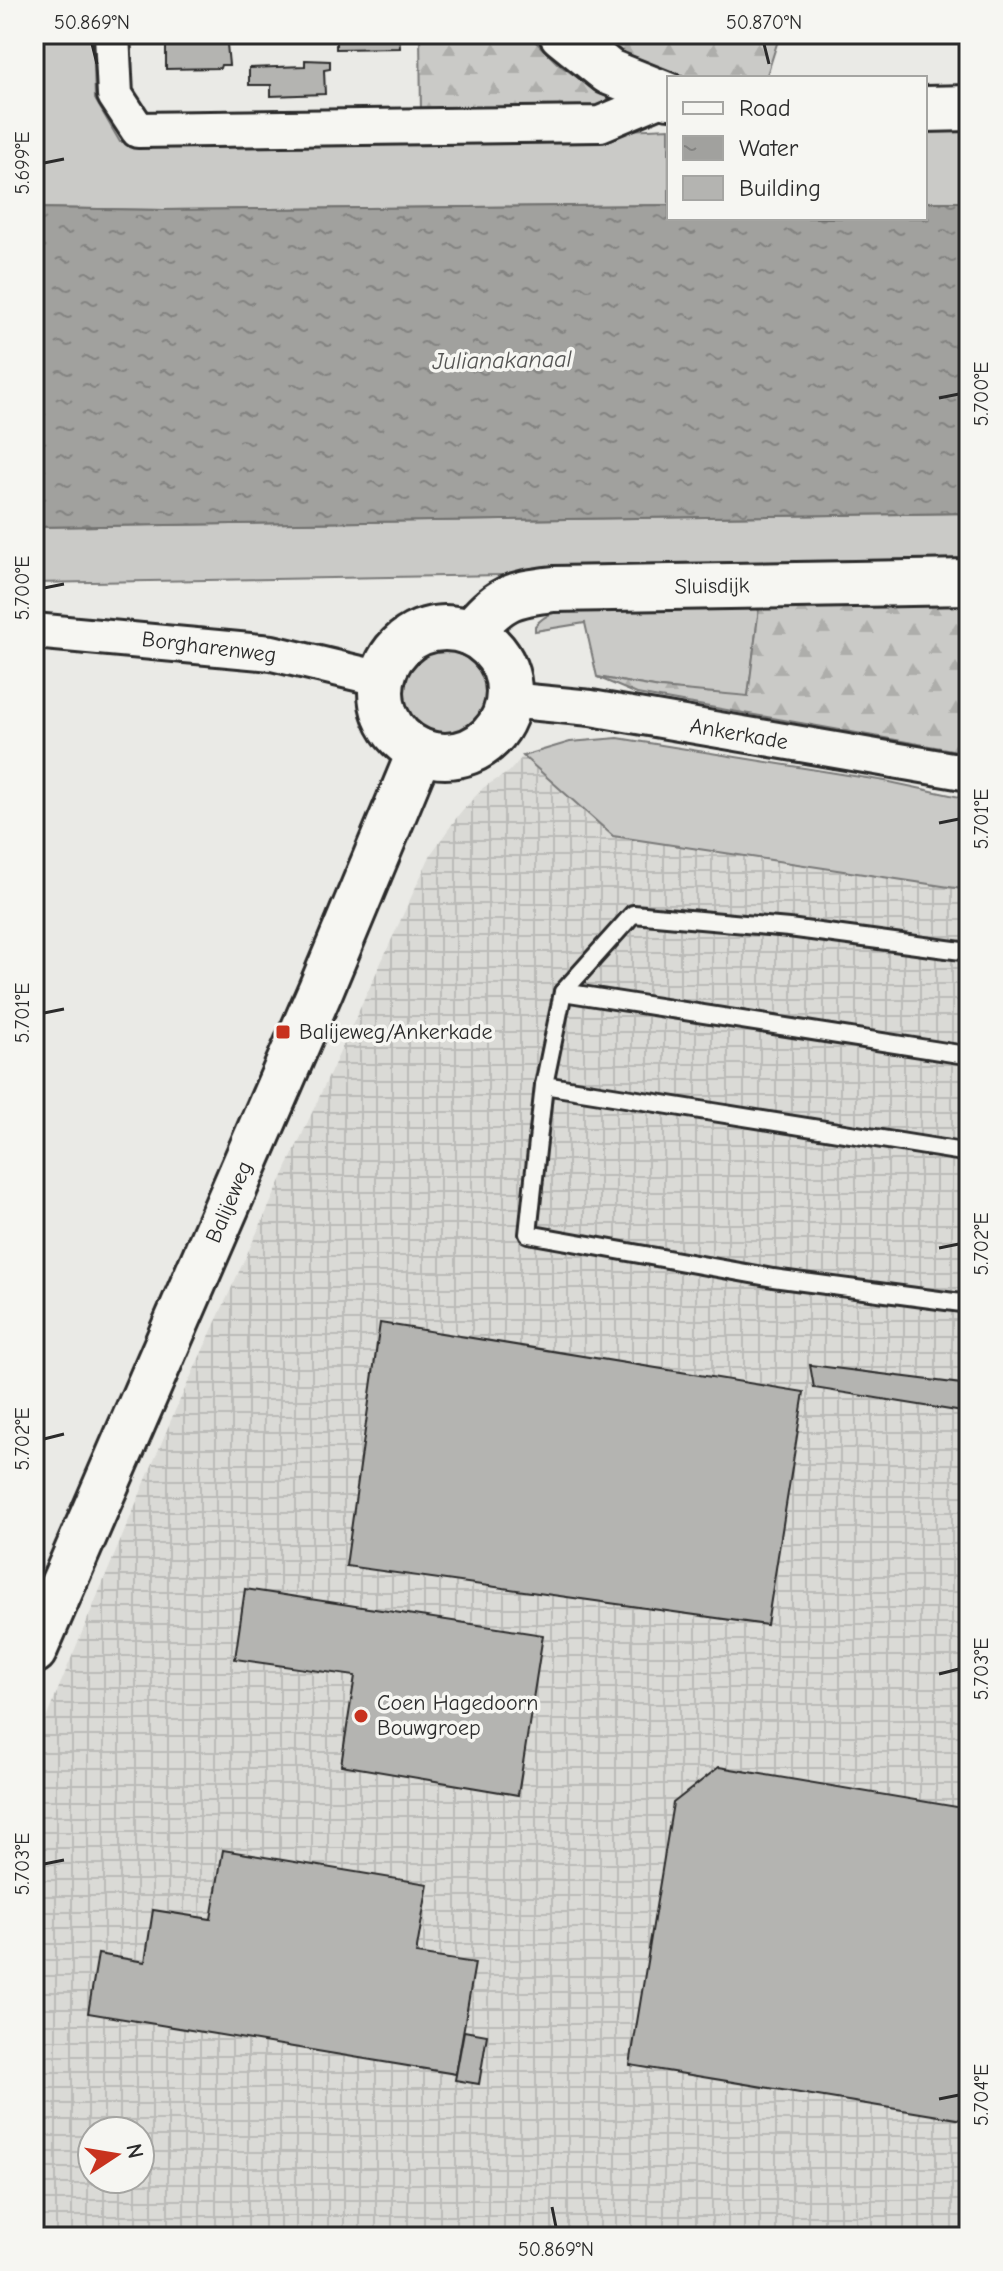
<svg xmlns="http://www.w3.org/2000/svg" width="1003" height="2271" viewBox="0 0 1003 2271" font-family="'Comic Neue',sans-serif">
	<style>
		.industrial { fill: url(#industrial-grid); fill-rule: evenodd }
		.grass { fill: #cacac7; stroke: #7a7a79; stroke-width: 2 }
		.forest { fill: url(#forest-firs); stroke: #7a7a79; stroke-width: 2 }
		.water { fill: url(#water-ripples); stroke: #727270; stroke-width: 2 }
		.building { fill: #b4b4b1; stroke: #2b2b2b; stroke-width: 2 }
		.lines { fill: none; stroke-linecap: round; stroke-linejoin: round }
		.lane-casing { stroke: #2b2b2b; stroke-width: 22 }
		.street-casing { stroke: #2b2b2b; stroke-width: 40 }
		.secondary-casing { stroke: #2b2b2b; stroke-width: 50 }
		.lane { stroke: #f6f6f2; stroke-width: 16 }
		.street { stroke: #f6f6f2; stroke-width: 34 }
		.secondary { stroke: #f6f6f2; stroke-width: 44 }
		.ticks { fill: none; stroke: #2b2b2b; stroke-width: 3 }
		.poi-dot { fill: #c8321e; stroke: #f6f6f2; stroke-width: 3 }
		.labels { text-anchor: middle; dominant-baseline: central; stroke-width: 7; stroke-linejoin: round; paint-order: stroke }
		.street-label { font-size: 22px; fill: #2b2b2b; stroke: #f6f6f2 }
		.poi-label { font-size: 22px; fill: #2b2b2b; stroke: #f6f6f2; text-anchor: start }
		.water-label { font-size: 24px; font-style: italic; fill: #545453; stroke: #f6f6f2 }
		.neatline { fill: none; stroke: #2b2b2b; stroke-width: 3 }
		.ticks-label { font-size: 20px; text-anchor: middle; fill: #2b2b2b }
	</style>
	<defs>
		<pattern id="industrial-grid" width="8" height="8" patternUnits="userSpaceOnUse" patternTransform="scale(2)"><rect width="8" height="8" fill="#dadad6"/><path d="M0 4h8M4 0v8" fill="none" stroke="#bbbbb8"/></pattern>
		<pattern id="forest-firs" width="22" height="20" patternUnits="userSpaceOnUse" patternTransform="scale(2)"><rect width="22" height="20" fill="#cacac7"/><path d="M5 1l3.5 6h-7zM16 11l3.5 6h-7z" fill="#aeaeab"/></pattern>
		<pattern id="water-ripples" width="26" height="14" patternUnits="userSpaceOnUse" patternTransform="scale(2)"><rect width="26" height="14" fill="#a1a19e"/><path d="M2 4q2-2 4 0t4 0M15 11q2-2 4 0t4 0" fill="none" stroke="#838381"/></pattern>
	</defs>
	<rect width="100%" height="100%" fill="#eaeae6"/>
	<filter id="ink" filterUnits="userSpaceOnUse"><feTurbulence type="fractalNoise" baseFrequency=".0125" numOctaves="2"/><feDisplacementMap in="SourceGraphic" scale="16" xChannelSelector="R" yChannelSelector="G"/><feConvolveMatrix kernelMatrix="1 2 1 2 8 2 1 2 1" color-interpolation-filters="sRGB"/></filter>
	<g filter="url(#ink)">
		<path class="industrial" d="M523,756L969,804V2237H34V1747L174,1413L431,854L460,813L484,787L509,772ZM92,2131H140V2179H92Z"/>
		<g class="grass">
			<path d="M34,34H93L95,99L120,142L437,139L669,128V205L164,210L34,208Z"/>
			<rect x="925" y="129" width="44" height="73"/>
			<path d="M969,513V567L34,583V527Z"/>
			<path d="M588,607L759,608L748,697L660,688L597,677L585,623L535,631V626C549,609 567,610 588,607Z"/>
			<circle cx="445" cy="693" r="42"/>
			<path d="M618,738L885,781L969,799V890L613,836L523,756L570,742Z"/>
		</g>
		<g class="forest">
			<path d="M420,34H528L558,64L608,98L603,111L421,113Z"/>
			<path d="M594,34H780L766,78C739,78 710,81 684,78C652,74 619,52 594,34Z"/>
			<path d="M969,604V753L637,694L597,677L660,688L748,696L759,608Z"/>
		</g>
		<path class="water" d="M925,202H969V513L34,527V208L164,210L669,205V218H925Z"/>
		<g class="building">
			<path d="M166,34H226L229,65H221L220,68L166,69Z"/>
			<path d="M287,34H399L400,48L336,49V40L287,41Z"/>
			<path d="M305,60L330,61V69L324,70L325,94L271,96V85H249V68L305,66Z"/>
			<path d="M380,1323L804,1392L767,1625L346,1566Z"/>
			<path d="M810,1365L969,1385V1413L814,1388Z"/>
			<path d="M245,1589L543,1635L518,1795L341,1765L355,1676L235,1659Z"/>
			<path d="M719,1767L969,1809V2121L630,2065L673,1803Z"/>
			<path d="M223,1850L428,1884L416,1954L475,1963L456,2074L88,2013L98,1954L145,1962L153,1910L211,1919Z"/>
			<path d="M464,2031L487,2035L479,2084L455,2080Z"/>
		</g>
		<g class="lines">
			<defs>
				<g id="lane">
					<path d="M969,952L789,928L633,914L563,992L544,1085L969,1153"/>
					<path d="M563,992L959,1054"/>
					<path d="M544,1085L528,1234L773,1278L969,1304"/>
				</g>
				<g id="street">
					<path d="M112,34L115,95L138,130L600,124L667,96"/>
					<path d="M34,631L272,653L382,679"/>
					<path d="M508,700L591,708L969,773"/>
				</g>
				<g id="secondary">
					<path d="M562,34L609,72L669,96"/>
					<path d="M925,109L969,108"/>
					<circle cx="445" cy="692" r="64"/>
					<path d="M470,633C499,598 510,594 554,589L969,582"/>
					<path d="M34,1651L321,989L420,751"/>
				</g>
			</defs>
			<use href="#lane" class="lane-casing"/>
			<use href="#street" class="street-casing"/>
			<use href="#secondary" class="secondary-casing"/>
			<use href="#lane" class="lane"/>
			<use href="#street" class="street"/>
			<use href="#secondary" class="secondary"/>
		</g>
	</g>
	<path class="ticks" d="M92,44L97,64M764,44L769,64M44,163L64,159M939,398L959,394M44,588L64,584M939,823L959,819M44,1013L64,1009M939,1248L959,1244M44,1439L64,1434M939,1674L959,1669M44,1864L64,1860M939,2099L959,2095M552,2207L556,2227"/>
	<g class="poi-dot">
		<rect x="275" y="1024" width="16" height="16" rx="4"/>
		<circle cx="361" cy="1716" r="8"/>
	</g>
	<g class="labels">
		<g class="street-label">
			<text transform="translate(712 586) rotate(-1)">Sluisdijk</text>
			<text transform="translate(209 647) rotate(7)">Borgharenweg</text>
			<text transform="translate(739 734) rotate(10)">Ankerkade</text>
			<text transform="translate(229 1202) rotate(-67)">Balijeweg</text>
		</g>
		<g class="poi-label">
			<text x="299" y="1032">Balijeweg/Ankerkade</text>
			<text x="377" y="1703">Coen Hagedoorn<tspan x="377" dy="25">Bouwgroep</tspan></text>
		</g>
		<g class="water-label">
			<text transform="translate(502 360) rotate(-1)">Julianakanaal</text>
		</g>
	</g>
	<rect width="1003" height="2271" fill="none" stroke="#f6f6f2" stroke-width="88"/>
	<rect x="667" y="76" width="260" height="144" fill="#f6f6f2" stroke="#a5a5a2" stroke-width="2"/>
	<rect x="683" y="102" width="40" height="12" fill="#f6f6f2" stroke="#a5a5a2" stroke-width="2"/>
	<text x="739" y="116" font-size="24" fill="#2b2b2b">Road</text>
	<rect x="683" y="136" width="40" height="24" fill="url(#water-ripples)" stroke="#a5a5a2" stroke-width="2"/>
	<text x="739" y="156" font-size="24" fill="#2b2b2b">Water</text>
	<rect x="683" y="176" width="40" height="24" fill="#b4b4b1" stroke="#a5a5a2" stroke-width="2"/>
	<text x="739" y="196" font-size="24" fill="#2b2b2b">Building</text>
	<g transform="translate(116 2155) rotate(78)"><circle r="38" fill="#f6f6f2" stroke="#a5a5a2" stroke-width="2"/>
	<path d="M0-6L14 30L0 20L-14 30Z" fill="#c8321e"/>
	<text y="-12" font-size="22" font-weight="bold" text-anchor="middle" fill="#2b2b2b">N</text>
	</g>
	<rect x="44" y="44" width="915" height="2183" class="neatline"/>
	<g class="ticks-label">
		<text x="92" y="29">50.869°N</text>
		<text x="764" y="29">50.870°N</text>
		<text transform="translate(22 163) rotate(-90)" y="7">5.699°E</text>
		<text transform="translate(981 394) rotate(-90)" y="7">5.700°E</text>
		<text transform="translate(22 588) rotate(-90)" y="7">5.700°E</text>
		<text transform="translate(981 819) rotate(-90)" y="7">5.701°E</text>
		<text transform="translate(22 1013) rotate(-90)" y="7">5.701°E</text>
		<text transform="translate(981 1244) rotate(-90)" y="7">5.702°E</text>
		<text transform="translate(22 1439) rotate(-90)" y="7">5.702°E</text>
		<text transform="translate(981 1669) rotate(-90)" y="7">5.703°E</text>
		<text transform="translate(22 1864) rotate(-90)" y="7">5.703°E</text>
		<text transform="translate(981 2095) rotate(-90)" y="7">5.704°E</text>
		<text x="556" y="2256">50.869°N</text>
	</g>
</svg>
